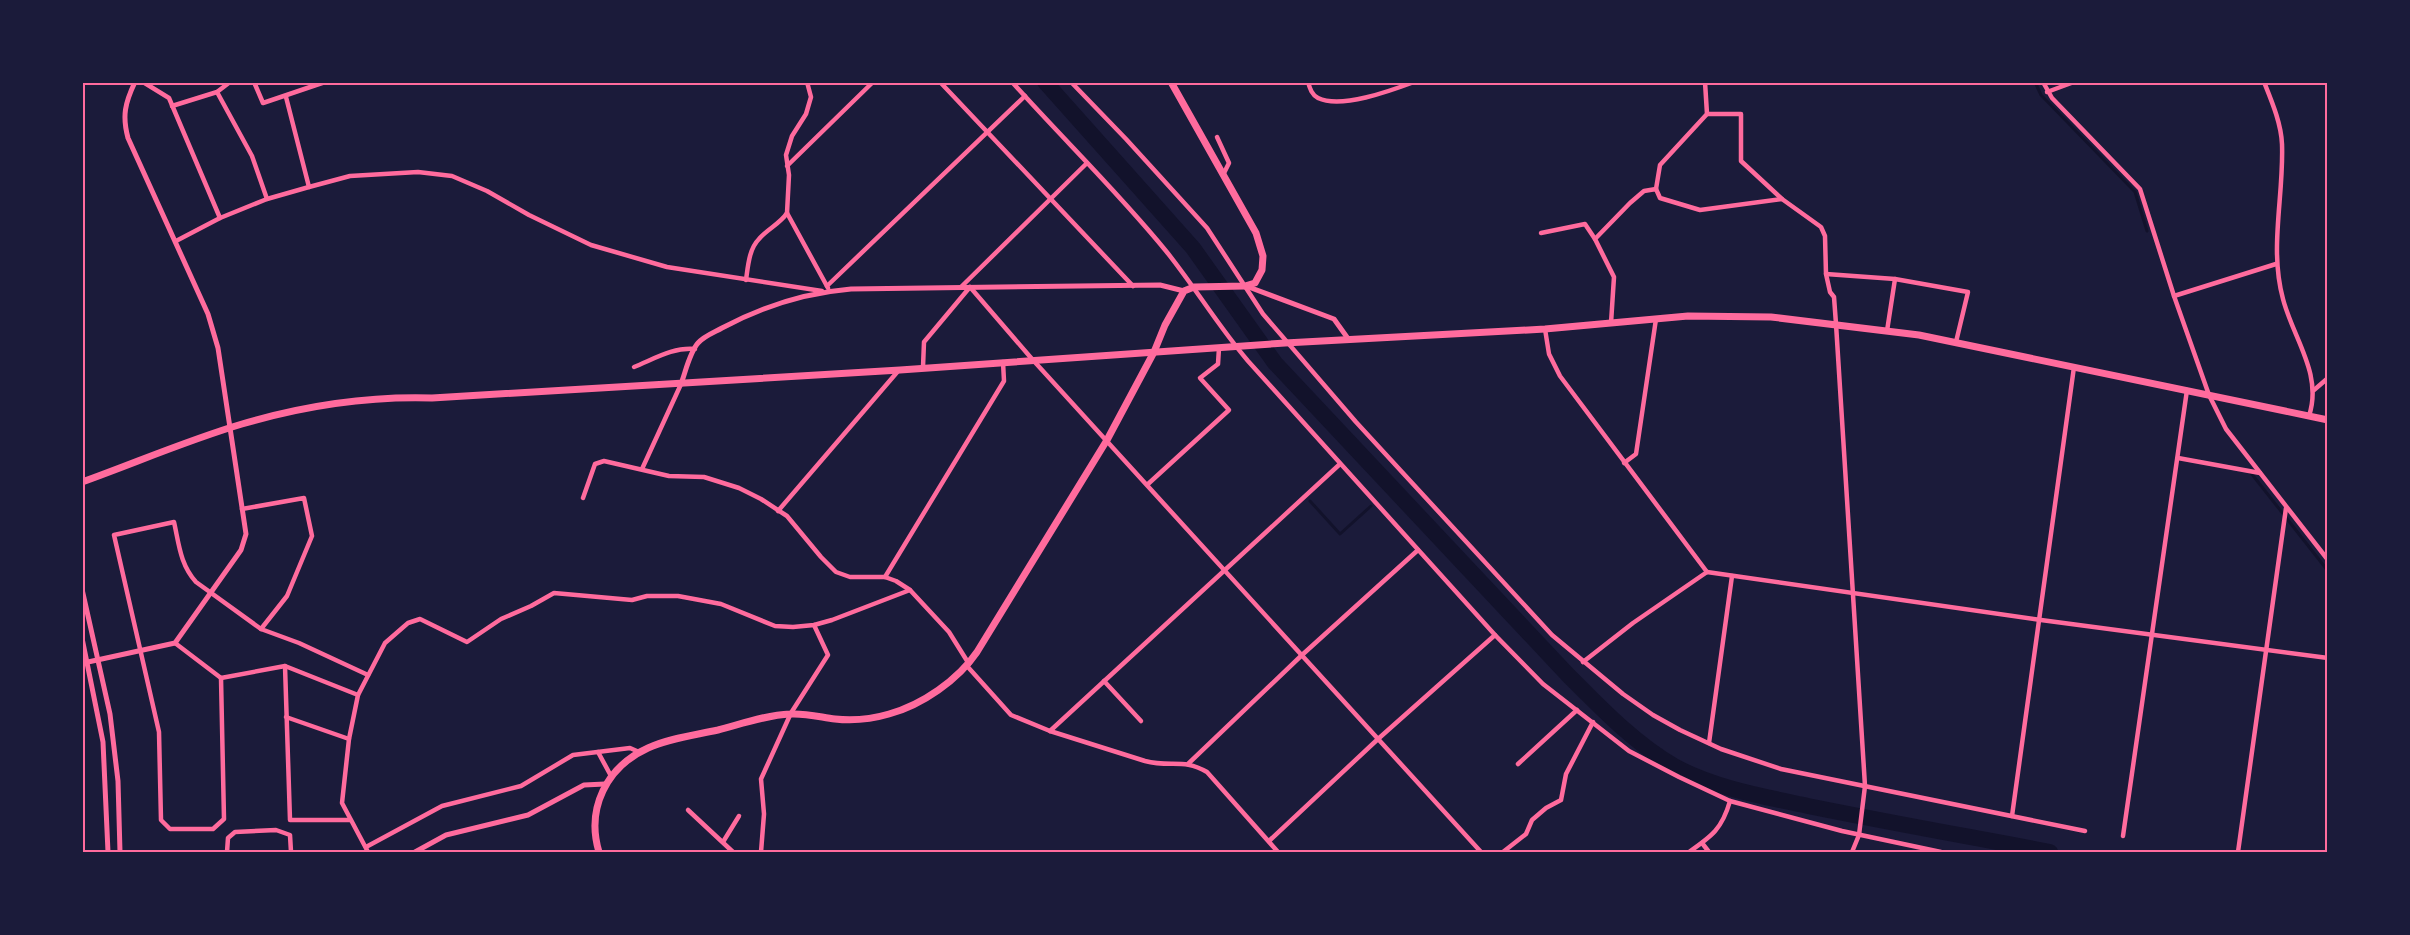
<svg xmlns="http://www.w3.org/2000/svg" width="2410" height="935" viewBox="0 0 2410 935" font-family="'Nunito Sans',sans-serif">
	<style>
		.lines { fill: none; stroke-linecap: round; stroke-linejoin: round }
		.stream { stroke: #12122b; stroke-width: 3 }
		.river { stroke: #12122b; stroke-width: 16 }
		.minor { stroke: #ff6b9d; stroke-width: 4.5 }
		.tertiary { stroke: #ff6b9d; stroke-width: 5 }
		.primary { stroke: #ff6b9d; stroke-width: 7 }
		.neatline { fill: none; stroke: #ff6b9d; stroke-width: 2 }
	</style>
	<rect width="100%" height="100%" fill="#1b1b3a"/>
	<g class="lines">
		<g class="stream">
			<path d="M2035,82L2041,95L2135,192L2147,231"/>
			<path d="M2251,473L2328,571"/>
			<path d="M1310,501L1340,534L1371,506"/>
		</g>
		<path class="river" d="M1045,82L1193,248L1275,363L1568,675C1600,707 1634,743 1674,766C1716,789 1767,797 1813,807C1892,823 1971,837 2050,852"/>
		<g class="minor">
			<path d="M143,82L169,98L220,218"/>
			<path d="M254,82L263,103L325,82"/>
			<path d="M807,82L811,97L806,114L792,136L786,155L789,175L787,213L828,288"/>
			<path d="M940,82L1133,286"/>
			<path d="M1012,82C1063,139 1118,192 1166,251C1195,287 1218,326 1248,361L1495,635"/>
			<path d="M1071,82L1126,139L1207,228L1263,314L1356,422L1552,635L1623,694L1653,715L1680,730L1721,749L1781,769L2085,831"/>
			<path d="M1308,82C1310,89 1312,95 1318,98C1341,109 1390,91 1414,82"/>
			<path d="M2043,82L2052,98L2140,189L2174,296L2209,395L2226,429L2328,560"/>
			<path d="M2264,82C2272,102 2281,123 2282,144C2284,196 2269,248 2283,299C2293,338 2323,374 2309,416"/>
			<path d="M217,92L252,156L267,199"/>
			<path d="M2047,92L2074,82"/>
			<path d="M286,97L309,187"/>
			<path d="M172,106L217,92L230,82"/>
			<path d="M1707,114H1741V161L1782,199L1821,227L1825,236L1826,274L1830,292L1834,297L1836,324L1865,786L1859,835L1852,852"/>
			<path d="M1217,137L1229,163L1224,173"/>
			<path d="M787,166L873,82"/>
			<path d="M1656,189L1660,165L1707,114L1705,82"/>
			<path d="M1541,233L1585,224L1595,239"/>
			<path d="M176,241L220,218L267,199L309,187L350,176L418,172L452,176L487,191L529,215L591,245L667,267L822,291"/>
			<path d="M1826,274L1895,279L1968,292L1956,342"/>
			<path d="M746,280C748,266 749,249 759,239C767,229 780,224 787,213"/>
			<path d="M827,286L1025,96"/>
			<path d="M961,287L1087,163"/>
			<path d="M2174,296L2276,264"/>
			<path d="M1611,323L1614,277L1595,239L1630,203L1644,191L1656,189L1660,198L1700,210L1782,199"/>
			<path d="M1545,329L1549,354L1560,376L1707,572"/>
			<path d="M1887,331L1895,279"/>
			<path d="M634,367C654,359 673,347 695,349"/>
			<path d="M923,367L924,342L970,287L1032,359L1481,852"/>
			<path d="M2314,390L2328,378"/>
			<path d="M2178,458L2260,473"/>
			<path d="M1624,463L1636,454L1656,319"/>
			<path d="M642,469L682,382"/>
			<path d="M1148,484L1229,410L1200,378L1218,364L1219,348"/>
			<path d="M583,498L595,464L604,461L669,476L704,477L739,488L761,499L787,516L821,557L836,572L850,577H885L896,581L910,590L949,632L969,664"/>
			<path d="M242,509L304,498L312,536L287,596L261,629L299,643L368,675"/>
			<path d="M778,511L899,370"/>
			<path d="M885,577L1004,381L1003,362"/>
			<path d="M175,643L221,678L285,666L358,695"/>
			<path d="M1583,662L1633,623L1707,572L2041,620L2328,658"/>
			<path d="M285,666L290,820H350"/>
			<path d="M967,666L1011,715L1050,731L1145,761C1171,768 1183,758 1207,772L1278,852"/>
			<path d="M221,678L224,819L213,829H170L161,820L159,732L114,535L174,522C179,544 180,564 196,582L261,629"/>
			<path d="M1104,681L1141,721"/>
			<path d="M286,717L349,739"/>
			<path d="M1050,731L1340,464"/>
			<path d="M1709,743L1732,576"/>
			<path d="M598,752L611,776"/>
			<path d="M1188,764L1302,655L1418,550"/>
			<path d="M1518,764L1577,710"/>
			<path d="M688,810L733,852"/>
			<path d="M2012,816L2074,367"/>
			<path d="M2123,836L2187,390"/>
			<path d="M1269,841L1378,739L1495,635L1543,684L1629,751L1679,777L1730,801L1842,831L1941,852"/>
			<path d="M723,842L739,816"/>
			<path d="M1702,843L1709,852"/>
			<path d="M366,847L442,806L521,786L573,755L630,748L639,752"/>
			<path d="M227,852L228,838L235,832L276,830L290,835L291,852"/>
			<path d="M368,852L342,803L349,739L358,695L385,643L408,623L420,619L467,642L501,619L531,606L554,593L632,600L647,596H678L721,604L775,626L793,627L814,625L832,620L910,590"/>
			<path d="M761,852L764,814L761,779L791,713L828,655L814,625"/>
			<path d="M1503,852L1526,834L1532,820L1546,808L1561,800L1566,774L1593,722"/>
			<path d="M1689,852C1712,836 1722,829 1730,801"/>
			<path d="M2238,852L2286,508"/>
		</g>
		<g class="tertiary">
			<path d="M1246,286L1334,319L1349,340"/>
			<path d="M682,381C686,370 690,352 698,343C704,336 715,332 722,328C763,306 804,293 851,289L1160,285L1184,291"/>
			<path d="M82,589L110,714L118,781L120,852"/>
			<path d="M82,638L103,742L108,852"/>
			<path d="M88,662L175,643L241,550L246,534L218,348L208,314L128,138C122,116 125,103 135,82"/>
			<path d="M415,852L446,835L528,815L584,785L605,784"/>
		</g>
		<g class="primary">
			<path d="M82,482C135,463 188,440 242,424C303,406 367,396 432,398L900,370L1285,343L1545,329L1688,316L1771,317L1919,335L2328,420"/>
			<path d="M599,852C586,809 606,767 648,748C669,738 696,735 718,730C741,724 766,715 790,714C805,713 820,717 835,719C853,721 872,719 889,714C922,705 958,680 977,652L1107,440L1154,352L1165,325L1184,291L1194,287L1245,286L1255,283L1262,270L1263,256L1256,233L1171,82"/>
		</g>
	</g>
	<rect width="2410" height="935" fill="none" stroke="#1b1b3a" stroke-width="168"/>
	<rect x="84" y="84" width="2242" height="767" class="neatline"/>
</svg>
